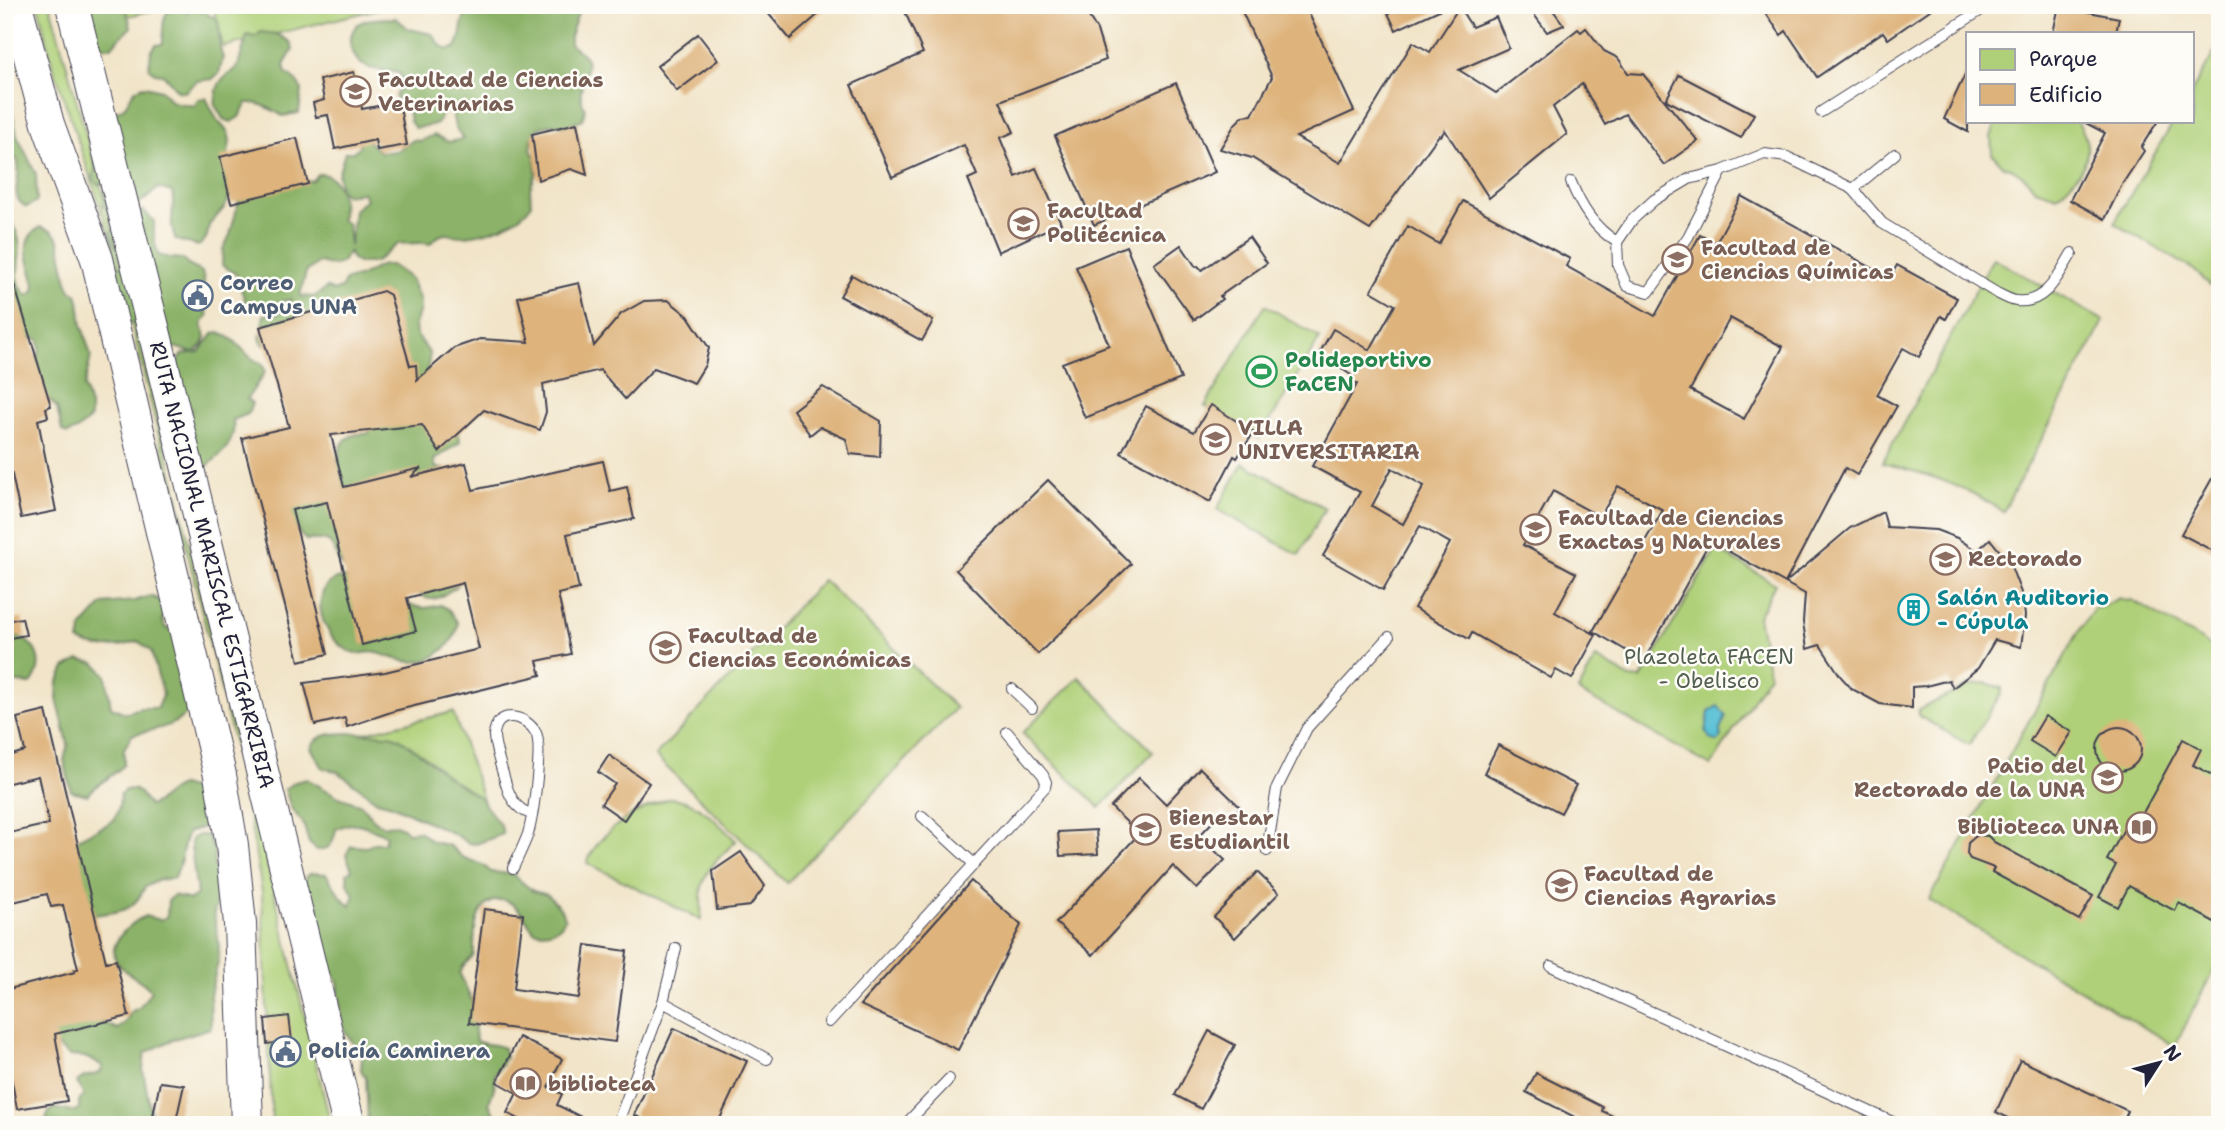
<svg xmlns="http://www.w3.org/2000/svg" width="2225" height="1130" viewBox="0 0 2225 1130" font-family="'Shantell Sans',sans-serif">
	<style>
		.green { fill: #afd078; stroke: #68795a; stroke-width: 2 }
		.forest { fill: #8bb268; stroke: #566a52; stroke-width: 2 }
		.water { fill: #57bfd4; stroke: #3c7088; stroke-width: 2 }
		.building { fill: #deb37b; fill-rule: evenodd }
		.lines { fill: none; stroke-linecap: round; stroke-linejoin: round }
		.service-casing { stroke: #413f50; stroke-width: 12 }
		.trunk-casing { stroke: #413f50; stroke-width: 34 }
		.service { stroke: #fff; stroke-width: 10 }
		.trunk { stroke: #fff; stroke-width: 32 }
		.labels { text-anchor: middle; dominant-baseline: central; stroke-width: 5; stroke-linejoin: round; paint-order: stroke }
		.education-label { font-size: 21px; font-weight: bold; fill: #785e54; stroke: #fdfcf7; text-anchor: start }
		.service-label { font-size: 21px; font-weight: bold; fill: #4e5e75; stroke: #fdfcf7; text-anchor: start }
		.leisure-label { font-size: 21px; font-weight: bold; fill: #27864d; stroke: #fdfcf7; text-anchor: start }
		.street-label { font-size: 21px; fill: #22223b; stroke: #fdfcf7 }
		.culture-label { font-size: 21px; font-weight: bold; fill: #0d838f; stroke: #fdfcf7; text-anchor: start }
		.park-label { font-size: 21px; fill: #535f50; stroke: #fdfcf7 }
	</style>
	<rect width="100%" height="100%" fill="#fdfcf7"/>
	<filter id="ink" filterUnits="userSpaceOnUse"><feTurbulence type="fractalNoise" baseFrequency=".0143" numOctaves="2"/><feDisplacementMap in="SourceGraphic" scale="14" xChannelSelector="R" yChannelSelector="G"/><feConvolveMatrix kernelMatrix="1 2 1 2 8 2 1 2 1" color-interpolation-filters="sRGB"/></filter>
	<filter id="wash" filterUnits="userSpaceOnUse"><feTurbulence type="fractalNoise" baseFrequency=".00686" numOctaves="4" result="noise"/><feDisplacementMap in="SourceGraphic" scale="28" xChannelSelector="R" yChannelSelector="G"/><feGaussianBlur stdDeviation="1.57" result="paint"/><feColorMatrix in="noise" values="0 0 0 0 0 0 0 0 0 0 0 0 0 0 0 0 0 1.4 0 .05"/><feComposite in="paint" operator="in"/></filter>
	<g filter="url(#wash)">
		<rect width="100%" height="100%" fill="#f1e4c8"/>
		<g class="green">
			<path d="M38,5H50L114,235L331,1125H272L262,892L244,784L110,236L52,63Z"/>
			<path d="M121,5H176L124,17Z"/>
			<path d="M213,5H394L223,47Z"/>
			<path d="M2220,43V294L2194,270L2114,223L2174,121H2192V91Z"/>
			<path d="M1996,121H2077C2099,153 2083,173 2057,196L2035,189L2025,177L2011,168L2003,166L1992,154L1991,137Z"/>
			<path d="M1993,258L2104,321L2003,512C1968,486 1924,473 1882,463Z"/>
			<path d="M1265,305L1320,338L1259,439L1205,406Z"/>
			<path d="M1243,463L1325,508L1299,555L1217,509Z"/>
			<path d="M1716,549L1775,584L1758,617L1769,674L1711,766L1578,691L1596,658L1630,678L1641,679Z"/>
			<path d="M823,580L956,708L787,883L655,756Z"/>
			<path d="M2119,598L2126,601L2132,600L2220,651V957L2175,1046L1929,900L2079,631L2094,608L2104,606Z"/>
			<path d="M1079,677L1153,752L1100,808L1022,733Z"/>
			<path d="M1986,683L2002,688V692L1969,745L1919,716L1918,710L1970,685Z"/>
			<path d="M453,712L495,834L321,743Z"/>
			<path d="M671,798C699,800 718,823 736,841C722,855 707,866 702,886C700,896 702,909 701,920L587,863C599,830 639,808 671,798Z"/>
		</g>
		<g class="forest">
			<path d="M78,5H125L131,27L111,47L98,46Z"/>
			<path d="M191,5H203L208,15L217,18C222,31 217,49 223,57L219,74L213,79L197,81L185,92L178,91L163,74L155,73L149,68L151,52L156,45L163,44C163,30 161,17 172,6L187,12Z"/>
			<path d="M473,5H581L570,36V44C574,48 580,51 583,54C595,67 572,89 585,108L583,119L565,126L553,124L539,128L533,133L531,150L535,157L536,174L530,188L531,205C518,224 487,234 465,236C449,237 445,227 430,244C418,241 410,245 399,243L374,263H358L351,258L349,251L342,262L334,266L319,262L306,272L300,296L314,297L327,288L334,291L341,288L346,280L361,276L382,265H391L411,279L420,301V309L415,325L416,334L430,354L427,371L420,382L413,376L272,342L264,345L260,338L264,315L281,312L291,299C276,303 261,309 246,304L236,274L222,265L223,249L230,235L240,196L313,180L318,174C341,173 345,203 341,220L348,224L350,247L354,210L366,199L363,192L347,195L340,190L338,175L345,152H353L359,147L360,139L368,141L380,152C399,152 398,151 413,140L420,141L434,135L449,142L463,139L455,127L452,112L445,110L437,124L415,128L410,121L407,105L399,103L395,96L402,82L400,74C389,69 374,72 363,65C348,56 345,27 364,21C375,17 386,19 396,18L409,29L432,34L441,46L449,50L456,47C466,28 456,23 473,5Z"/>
			<path d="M261,32L277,34L290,42L293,50L284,65L286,73L293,77L302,90L299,113L283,116C271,110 262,102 247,103L239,117L231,122L223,119L215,105L217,90L220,82L238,66L247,35L255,37Z"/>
			<path d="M5,81L7,92L12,99V111L17,135L36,174L37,201L27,207C6,198 24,176 17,160L12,156L5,159Z"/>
			<path d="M145,86L161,90L172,102L195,106L198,99L206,98L217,120L228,132L230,141L227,160L231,193L224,208L209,225C208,235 207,240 198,246L176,240C167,224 176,209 172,192L158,188C142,204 125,214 103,206L106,184H97L93,178L103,117C109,114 120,111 125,106C133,97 130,89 145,86Z"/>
			<path d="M143,210L154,221V239L158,255L170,258L183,259L188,265L202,272L204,279L203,297L208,316C199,324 203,326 206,337L203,345L193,353L175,347L167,351L136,322L128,323L124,305L127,293L116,282V270L124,263L119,248H116L110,232Z"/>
			<path d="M5,211C11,222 20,235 20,248C20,264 12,282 27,295L33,293L35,287C33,267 14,241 41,227L52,231L59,240L67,281L71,291L77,294L79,300L82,326L91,356L84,387L90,406V419L77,430L67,434L62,431L57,408L45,395L35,362L40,351L39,340L21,336L5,291Z"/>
			<path d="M219,332C233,337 240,347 250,357C257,363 264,362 265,372L247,399L252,403L248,414L233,420C237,442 222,454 206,467H202L185,423L192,410C182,396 170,369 183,354L199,352L214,333Z"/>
			<path d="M457,417L460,442L434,460L436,468L444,469L463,576C460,585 456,587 448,592C423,610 421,589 400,580C383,573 362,572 344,568C327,549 343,538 306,540C296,532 290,519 292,506L338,469C337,448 343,432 367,434L378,424Z"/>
			<path d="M341,578H349L399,595L411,606L426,608L441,605L449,610L458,623C457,643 434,662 414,662C401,662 389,656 377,653C369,650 364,655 356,653C334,648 317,620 321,599C324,586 328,581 341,578Z"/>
			<path d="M151,596L166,604V612L162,619L165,627L186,640C175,672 181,681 189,712C169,730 155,728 132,735L124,749V765C112,777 98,783 87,795L71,791L64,760L68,744L57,699L58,683L65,668L79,660L95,663L106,675L111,707L125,713L140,708H157L163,695L151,651L138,641C118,648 98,651 79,641L82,627L103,604L134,601Z"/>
			<path d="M5,634C33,635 49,661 31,684L5,682Z"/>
			<path d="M355,733L391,735L399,738L425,757L451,779L479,797L501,826L503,834L476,844L468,843L454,834L392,805L377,801L338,772L323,768L311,748C317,732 339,733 355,733Z"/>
			<path d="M307,779L339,797L362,805L376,822L383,826C393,822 400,826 408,832L419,831L431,841L450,846L462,857L483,865L491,872L512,874L533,891L548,895L560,908L565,918C560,932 547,933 534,931C527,922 520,907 509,902C505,899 498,900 493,901C473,909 474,937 474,955L463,966L460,974L472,1001L476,1041C486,1046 494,1043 504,1048L506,1057L495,1074V1085L489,1103L493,1112L509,1125H425L422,1121L412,1125L368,1123L366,1078L361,1070L362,1056L345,1031L341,1017L338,982L335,975L326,965L323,938L318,930L320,921L316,913L319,906L305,891V877L311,873L326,874C334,885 340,899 351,906L354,895L348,883L347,873L352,870L346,855L351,846L367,847L374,843H384L386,835C366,827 357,818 336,829C333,842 332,850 317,850L309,843L303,823L291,808L285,789L295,782Z"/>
			<path d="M181,786L205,794L214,808L202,828L188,832C180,850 184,861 174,878L159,880L145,887C133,913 120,911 94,915L74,842C96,824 120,832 120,795L125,790L133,789L140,793L149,806C162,802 168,789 181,786Z"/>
			<path d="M199,835H207L214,850V866L219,882L214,914L219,946L218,962L210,995L211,1028L174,1039L145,1053L143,1070L153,1125H47L46,1120L49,1112L55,1108L72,1112L79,1109V1101L84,1096L77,1082L84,1077L100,1073L103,1066L85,1057L69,1056L45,1036L81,1012L117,1029L124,1024L132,1011L139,1008L151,991C144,980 130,977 121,967C101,947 128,925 145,916L161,920L167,916L168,900L174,895L190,900L197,895L191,846L192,838Z"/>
		</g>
		<path class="water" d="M1718,706L1726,716L1720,730L1721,738L1718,742L1711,739L1706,732L1709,711Z"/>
		<g id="blocks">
			<g class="building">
				<path d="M761,5H829L790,39Z"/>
				<path d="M902,5H1082L1097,30L1106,60L1000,101L1014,132L1000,138L1016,177L1036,168L1061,223L998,252L968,179L977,175L964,145L892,177L851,85L923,53Z"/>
				<path d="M1239,5H1305L1354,111L1296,137L1340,163L1413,42L1430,52L1459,7L1472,27L1496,17L1509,48L1459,70L1496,93L1578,29L1581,32L1586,28L1604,51L1618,58L1628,73L1643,74L1698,141L1664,165L1625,114L1605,125L1582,84L1553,107L1567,134L1489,198L1445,130L1441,136L1439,135L1370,230L1252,158L1220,149L1235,124L1243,116L1252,115L1272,77Z"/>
				<path d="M1384,5H1450L1396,30Z"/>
				<path d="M1527,5H1549L1564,25L1547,32Z"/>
				<path d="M1760,5H1937L1888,39L1883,32L1817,77L1786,31L1781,35Z"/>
				<path d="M2059,6L2119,18L2116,33H2053Z"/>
				<path d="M698,34L718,60L677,91L657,66Z"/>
				<path d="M1968,68V132L1944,119Z"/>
				<path d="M354,72L362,109L399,102L407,145L377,150L375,140L335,149L328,115L316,117L313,103L324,100L320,80Z"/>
				<path d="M1679,75L1754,114L1741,138L1666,100Z"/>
				<path d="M1176,83L1215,172L1094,225L1055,136Z"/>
				<path d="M2082,121H2158L2141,147L2144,151L2121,186L2105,219L2070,200L2105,133Z"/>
				<path d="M577,123L587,175L571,169L538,180L532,134Z"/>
				<path d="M297,138L308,184L231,203L220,157Z"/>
				<path d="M1741,196L1890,278L1897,265L1957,298L1946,319L1941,316L1919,357L1903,348L1877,395L1897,406L1857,475L1845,468L1785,583L1850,528L1883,512L1887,527L1936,530L1957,538L1977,551L1990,539L2010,564L2023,598L2025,616L2021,647L1995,640L1978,668L1953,688L1949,680L1926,686L1912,687V708L1880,704L1852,689L1841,677L1820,645L1807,649L1803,622L1805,594L1710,541L1644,661L1593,631L1663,510L1618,486L1600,517L1553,491L1523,545L1576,573L1555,612L1596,635L1572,679L1556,670L1551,678L1472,633L1469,639L1414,608L1450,543L1420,526L1383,590L1323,556L1360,492L1312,466L1357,384L1351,381L1354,377L1319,354L1333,329L1370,350L1395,305L1371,291L1408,226L1439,244L1463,201L1570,259L1566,266L1655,316L1700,235L1716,243ZM1730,318L1783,347L1744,419L1690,390ZM1392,468L1424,486L1403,524L1372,506Z"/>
				<path d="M1249,237L1267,263L1220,296L1222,299L1194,320L1154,264L1181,245L1196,267L1198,266L1202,270Z"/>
				<path d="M1126,246L1181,379L1085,418L1062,363L1109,345L1076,267Z"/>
				<path d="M9,267L51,406L46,408L48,417L38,420L56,511L21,518L5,441V268Z"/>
				<path d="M852,275L933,321L922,341L840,296Z"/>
				<path d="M579,283L594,346L621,314L644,301L668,300L688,316L709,348L705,365L694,383L654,368L625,399L600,370L543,384L546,412L540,430L484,410L439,452L422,425L331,435L344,487L421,468L411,477L466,463L473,490L603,461L610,491L627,487L634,519L567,534L579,589L558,594L571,654L537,661L541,675L394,711L347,727L345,718L315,725L304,683L385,672L479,649L463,583L407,598L416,631L362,645L327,502L292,510L328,654L299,661L242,438L289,427L260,327L383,291L390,295L410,366L416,365L417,380L454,348L480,339L529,342L518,297Z"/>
				<path d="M823,387L881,421L880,457L850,454L846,439L820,427L810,435L793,410Z"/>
				<path d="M1211,405L1254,432L1237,458L1234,456L1210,502L1121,453L1146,406L1194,432Z"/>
				<path d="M2220,464V538L2213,551L2181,534Z"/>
				<path d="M1048,480L1131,564L1038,654L956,570Z"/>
				<path d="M22,618L26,635L5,639V621Z"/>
				<path d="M46,711L106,962L116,960L129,1016L55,1034L67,1101L17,1109L5,1044V990L75,972L74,970L78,969L63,905L51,907L47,894L5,904V834L49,824L38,776L5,784V757L25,751L17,718Z"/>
				<path d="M2045,716L2072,732L2056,757L2030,741Z"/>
				<circle cx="2119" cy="749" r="22"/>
				<path d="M2183,739L2201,749L2193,765L2220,779V925L2179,903L2175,911L2129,886L2118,907L2099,897L2116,865L2107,860L2130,818L2138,822Z"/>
				<path d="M1498,745L1576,785L1561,813L1484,773Z"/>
				<path d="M609,755L649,783L624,820L601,804L615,784L598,772Z"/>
				<path d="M1200,768L1240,807L1230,818L1223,811L1199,836L1225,860L1197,889L1173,866L1093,955L1056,923L1139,834L1111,807L1139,778L1166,804Z"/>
				<path d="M1096,830L1098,854L1060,856L1058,832Z"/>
				<path d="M1977,835L1988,836L1994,842L2093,896L2079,920L1992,872L1994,868L1970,859L1967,854L1968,843Z"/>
				<path d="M741,852L765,886L750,906L717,910L713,871Z"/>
				<path d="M1257,872L1279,893L1235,938L1214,917Z"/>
				<path d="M971,881L1021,925L958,1050L860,1005Z"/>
				<path d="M484,909L523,914L514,989L579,998L586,945L627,951L615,1042L469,1023Z"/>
				<path d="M289,1016L292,1041L267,1044L265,1019Z"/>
				<path d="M674,1028L747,1061L717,1125H654L634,1115Z"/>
				<path d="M1209,1031L1235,1045L1201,1109L1175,1095Z"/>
				<path d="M519,1037L562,1059L548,1087L562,1094L557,1105L597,1125H530L507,1113L517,1093L497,1082Z"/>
				<path d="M2020,1060L2128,1111L2122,1125H2023L1996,1112Z"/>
				<path d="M1536,1073L1603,1107L1602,1111L1632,1125H1590L1526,1092Z"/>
				<path d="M160,1082L184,1085L175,1125H151Z"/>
			</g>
		</g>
	</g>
	<g filter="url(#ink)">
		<use href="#blocks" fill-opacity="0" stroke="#413f50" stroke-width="2"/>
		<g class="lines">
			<defs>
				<g id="service">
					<path d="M1821,112L1989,5"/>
					<path d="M1722,171L1688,237L1649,292L1627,286L1618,265L1617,242L1632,220L1654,200L1689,179L1722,171L1764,154L1787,157L1853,189L1895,154"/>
					<path d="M1571,182C1581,207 1594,228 1617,242"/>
					<path d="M1853,189L1882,223L1995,292C2001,295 2009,300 2016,301C2046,305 2059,274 2072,253"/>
					<path d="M1012,689L1032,708"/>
					<path d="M922,816L973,863"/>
					<path d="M1267,851L1277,788L1307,728L1389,637"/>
					<path d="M513,868C518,857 524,845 528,834C533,817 543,747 536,733C526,714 496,709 494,735C494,745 501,767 504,777C508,793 514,809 531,814"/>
					<path d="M1551,966L1899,1125"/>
					<path d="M663,1002L767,1059"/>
					<path d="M829,1022L1045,787L1046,782L1043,775L1007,732"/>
					<path d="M617,1125L663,1002L676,948"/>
					<path d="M905,1125L949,1079"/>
				</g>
				<g id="trunk">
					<path d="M16,5L48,124L97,259L220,775L232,845L240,924L247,1125"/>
					<path d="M72,5L157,343L349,1125"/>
				</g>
			</defs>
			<use href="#service" class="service-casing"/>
			<use href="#trunk" class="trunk-casing"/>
			<use href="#service" class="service"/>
			<use href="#trunk" class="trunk"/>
		</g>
	</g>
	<defs>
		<symbol id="university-ring" viewBox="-11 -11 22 22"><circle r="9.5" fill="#fdfcf7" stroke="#8d6e63" stroke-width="1.5"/><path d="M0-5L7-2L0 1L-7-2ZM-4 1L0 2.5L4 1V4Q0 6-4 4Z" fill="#8d6e63"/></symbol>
		<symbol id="civic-ring" viewBox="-11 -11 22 22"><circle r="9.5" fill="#fdfcf7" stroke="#5c6f8a" stroke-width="1.5"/><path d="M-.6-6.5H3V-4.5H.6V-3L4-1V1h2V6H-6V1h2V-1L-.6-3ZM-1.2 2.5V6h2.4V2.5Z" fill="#5c6f8a"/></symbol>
		<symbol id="stadium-ring" viewBox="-11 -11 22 22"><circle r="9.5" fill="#fdfcf7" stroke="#2e9e5b" stroke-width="1.5"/><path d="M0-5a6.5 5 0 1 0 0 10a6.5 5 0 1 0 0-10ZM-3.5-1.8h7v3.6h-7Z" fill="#2e9e5b"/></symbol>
		<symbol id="building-ring" viewBox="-11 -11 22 22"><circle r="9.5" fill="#fdfcf7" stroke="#0f9aa8" stroke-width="1.5"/><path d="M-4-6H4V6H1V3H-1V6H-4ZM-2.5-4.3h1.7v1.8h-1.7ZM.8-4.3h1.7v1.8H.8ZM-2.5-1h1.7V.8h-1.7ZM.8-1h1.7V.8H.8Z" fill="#0f9aa8"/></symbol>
		<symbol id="library-ring" viewBox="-11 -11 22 22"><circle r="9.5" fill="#fdfcf7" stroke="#8d6e63" stroke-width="1.5"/><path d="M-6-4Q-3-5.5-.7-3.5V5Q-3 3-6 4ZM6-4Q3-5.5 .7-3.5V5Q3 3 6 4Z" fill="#8d6e63"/></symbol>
	</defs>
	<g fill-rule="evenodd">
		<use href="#university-ring" x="338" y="74" width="35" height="35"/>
		<use href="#university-ring" x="1006" y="206" width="35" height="35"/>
		<use href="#university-ring" x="1660" y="242" width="35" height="35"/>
		<use href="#civic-ring" x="180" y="278" width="35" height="35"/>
		<use href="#stadium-ring" x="1244" y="354" width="35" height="35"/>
		<use href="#university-ring" x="1198" y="422" width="35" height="35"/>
		<use href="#university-ring" x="1518" y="512" width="35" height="35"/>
		<use href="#university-ring" x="1928" y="542" width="35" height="35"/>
		<use href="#building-ring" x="1896" y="592" width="35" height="35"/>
		<use href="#university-ring" x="648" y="630" width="35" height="35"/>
		<use href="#university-ring" x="2090" y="760" width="35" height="35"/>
		<use href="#library-ring" x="2124" y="810" width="35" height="35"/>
		<use href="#university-ring" x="1128" y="812" width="35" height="35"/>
		<use href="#university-ring" x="1544" y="868" width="35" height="35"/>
		<use href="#civic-ring" x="268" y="1034" width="35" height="35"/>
		<use href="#library-ring" x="508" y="1066" width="35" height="35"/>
	</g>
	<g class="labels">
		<g class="education-label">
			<text x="378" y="80">Facultad de Ciencias<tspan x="378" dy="24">Veterinarias</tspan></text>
			<text x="1047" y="211">Facultad<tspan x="1047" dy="24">Politécnica</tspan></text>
			<text x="1701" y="248">Facultad de<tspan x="1701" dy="24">Ciencias Químicas</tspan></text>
			<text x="1238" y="428">VILLA<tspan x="1238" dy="24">UNIVERSITARIA</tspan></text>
			<text x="1558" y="518">Facultad de Ciencias<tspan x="1558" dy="24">Exactas y Naturales</tspan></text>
			<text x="1968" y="559">Rectorado</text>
			<text x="688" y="636">Facultad de<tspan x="688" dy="24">Ciencias Económicas</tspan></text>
			<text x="2085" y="766" text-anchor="end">Patio del<tspan x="2085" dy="24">Rectorado de la UNA</tspan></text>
			<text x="1169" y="818">Bienestar<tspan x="1169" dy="24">Estudiantil</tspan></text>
			<text x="2119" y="827" text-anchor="end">Biblioteca UNA</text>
			<text x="1584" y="874">Facultad de<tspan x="1584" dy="24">Ciencias Agrarias</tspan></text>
			<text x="548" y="1084">biblioteca</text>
		</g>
		<g class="service-label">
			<text x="220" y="283">Correo<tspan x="220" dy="24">Campus UNA</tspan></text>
			<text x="308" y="1051">Policía Caminera</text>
		</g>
		<g class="leisure-label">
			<text x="1285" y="360">Polideportivo<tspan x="1285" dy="24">FaCEN</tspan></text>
		</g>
		<g class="street-label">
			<text transform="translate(212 565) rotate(76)">RUTA NACIONAL MARISCAL ESTIGARRIBIA</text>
		</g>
		<g class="culture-label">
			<text x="1937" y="598">Salón Auditorio<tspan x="1937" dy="24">- Cúpula</tspan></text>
		</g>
		<g class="park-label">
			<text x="1709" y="657">Plazoleta FACEN<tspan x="1709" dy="24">- Obelisco</tspan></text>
		</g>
	</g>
	<rect width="2225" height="1130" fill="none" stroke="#fdfcf7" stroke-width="28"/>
	<rect x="1966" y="32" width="228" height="91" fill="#fdfcf7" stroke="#a5a5ac" stroke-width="2"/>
	<rect x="1980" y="49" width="35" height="21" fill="#afd078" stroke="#a5a5ac" stroke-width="2"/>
	<text x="2029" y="66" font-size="21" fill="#22223b">Parque</text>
	<rect x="1980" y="84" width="35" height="21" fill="#deb37b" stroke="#a5a5ac" stroke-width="2"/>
	<text x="2029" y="102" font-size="21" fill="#22223b">Edificio</text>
	<g transform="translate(2159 1063) rotate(54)" stroke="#fdfcf7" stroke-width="5" paint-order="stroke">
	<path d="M0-5L12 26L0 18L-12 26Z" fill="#22223b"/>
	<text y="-10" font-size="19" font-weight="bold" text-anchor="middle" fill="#22223b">N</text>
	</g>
</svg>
